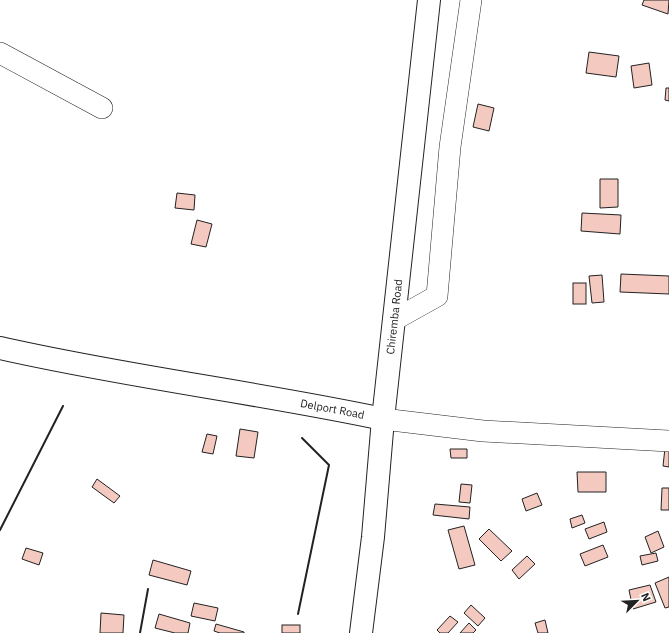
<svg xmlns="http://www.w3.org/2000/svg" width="669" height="633" viewBox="0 0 669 633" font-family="'IBM Plex Sans',sans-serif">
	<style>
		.building { fill: #f3c9c0; stroke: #222 }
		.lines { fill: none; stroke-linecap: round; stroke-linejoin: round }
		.minor-casing { stroke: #222; stroke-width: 22 }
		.major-casing { stroke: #222; stroke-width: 24 }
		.minor { stroke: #fff; stroke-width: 21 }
		.major { stroke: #fff; stroke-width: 22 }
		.wall { stroke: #222; stroke-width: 2 }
		.labels { text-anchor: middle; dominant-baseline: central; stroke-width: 3; stroke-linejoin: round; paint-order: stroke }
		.street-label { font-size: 11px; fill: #222; stroke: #fff }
	</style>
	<rect width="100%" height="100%" fill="#fff"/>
	<g class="building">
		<path d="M644,0H669L668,14L642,5Z"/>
		<path d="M589,52L619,56L616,77L586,73Z"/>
		<path d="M649,63L652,85L634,88L631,66Z"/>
		<path d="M666,88H669V101L665,100Z"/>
		<path d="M478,104L494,108L489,131L473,127Z"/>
		<path d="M600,179H618V207L600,208Z"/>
		<path d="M177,193L195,195L194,210L175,208Z"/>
		<path d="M582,213L621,215L620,234L581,231Z"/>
		<path d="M197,220L212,224L206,247L191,244Z"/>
		<path d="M621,274L669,276V294L620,292Z"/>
		<path d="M602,275L604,302L592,303L589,276Z"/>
		<rect x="573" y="283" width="13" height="21"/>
		<path d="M240,429L258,432L254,458L236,456Z"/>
		<path d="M207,434L217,436L213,454L202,452Z"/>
		<path d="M665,448L669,449V467L663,466Z"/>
		<path d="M450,449H467V458H451Z"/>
		<path d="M577,472H606V492H578Z"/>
		<path d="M97,479L120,496L114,503L92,487Z"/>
		<path d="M461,484L472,485L470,503L459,502Z"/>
		<path d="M662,488H669V510H661Z"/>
		<path d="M537,493L542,505L526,511L522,499Z"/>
		<path d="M435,504L470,507L469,519L433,515Z"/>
		<path d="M582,515L585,523L572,528L570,519Z"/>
		<path d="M604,522L607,532L589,539L585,529Z"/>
		<path d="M464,526L475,565L459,569L448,530Z"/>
		<path d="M489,529L512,551L501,561L479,539Z"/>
		<path d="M658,531L664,547L651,553L645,537Z"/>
		<path d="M603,545L608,557L585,566L580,554Z"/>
		<path d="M26,548L43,553L39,565L22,559Z"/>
		<path d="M656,553L658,561L642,565L640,556Z"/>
		<path d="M527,556L535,564L519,579L512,570Z"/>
		<path d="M153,560L191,571L187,585L149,575Z"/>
		<path d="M669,577V607L665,608L655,583Z"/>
		<path d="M650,585L656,602L633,609L629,590Z"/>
		<path d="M194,603L218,608L215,621L191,616Z"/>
		<path d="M471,605L485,618L478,626L464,613Z"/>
		<path d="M101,613L124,615L123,633H100Z"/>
		<path d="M159,614L190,623L188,633H175L155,628Z"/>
		<path d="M450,616L458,622L448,633H440L437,630Z"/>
		<path d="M545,620L548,633H538L535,623Z"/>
		<path d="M469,623L476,630L473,633H460Z"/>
		<path d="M216,624L244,632V633H220L214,631Z"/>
		<rect x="282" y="625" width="18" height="8"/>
	</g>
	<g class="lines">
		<defs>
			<g id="minor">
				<path d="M0,53L102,108"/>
				<path d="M394,320L437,296L450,147L471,0"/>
				<path d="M383,419L483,431L669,441"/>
			</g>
			<g id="major">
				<path id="s1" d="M0,348C127,377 256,392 383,419"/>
				<path id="s2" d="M361,633L373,537L383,419L429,0"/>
			</g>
		</defs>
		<use href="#minor" class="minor-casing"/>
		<use href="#major" class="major-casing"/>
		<use href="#minor" class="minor"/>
		<use href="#major" class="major"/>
		<g class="wall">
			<path d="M0,530L63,406"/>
			<path d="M298,614L329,465L302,438"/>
			<path d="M140,633L148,589"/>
		</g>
	</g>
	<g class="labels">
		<g class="street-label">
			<text stroke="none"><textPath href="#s2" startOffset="318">Chiremba Road</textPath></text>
			<text stroke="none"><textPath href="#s1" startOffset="338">Delport Road</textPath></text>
		</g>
	</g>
	<g transform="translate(637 601) rotate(66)" stroke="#ffffff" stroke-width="3" paint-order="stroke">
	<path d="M0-3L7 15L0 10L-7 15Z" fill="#222222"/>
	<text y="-6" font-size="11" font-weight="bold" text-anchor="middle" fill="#222222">N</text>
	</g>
</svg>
